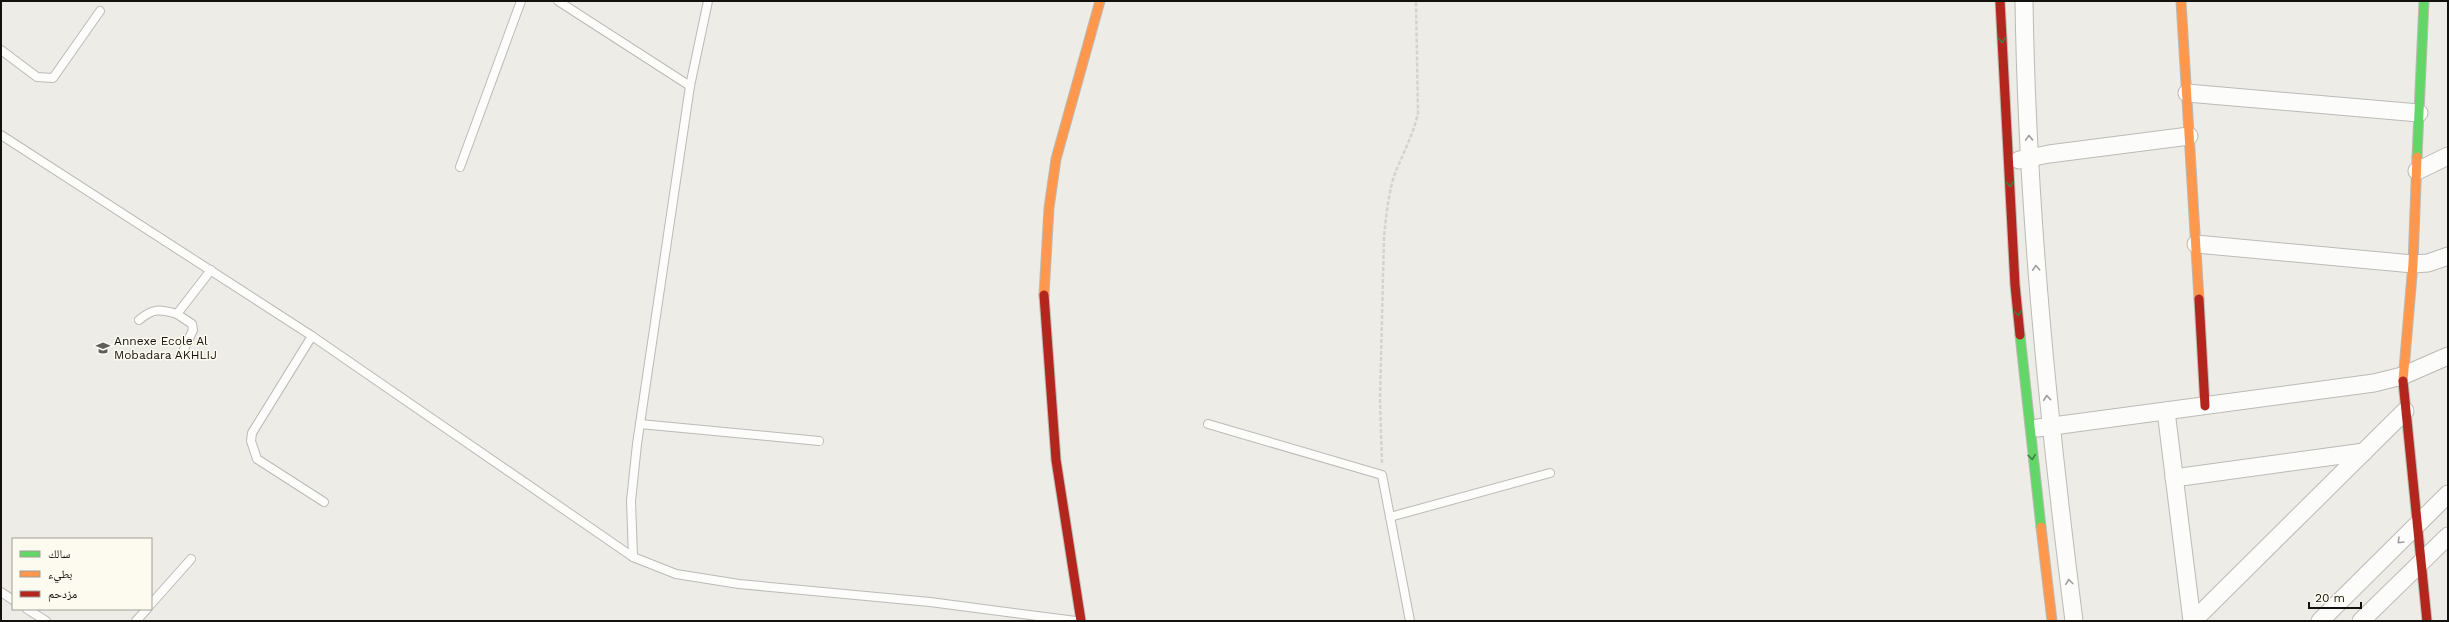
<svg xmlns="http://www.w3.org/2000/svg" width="2449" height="622" viewBox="0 0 2449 622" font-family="'Work Sans','Noto Naskh Arabic',sans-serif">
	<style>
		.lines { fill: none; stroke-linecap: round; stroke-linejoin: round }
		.lane-casing { stroke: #bcbab6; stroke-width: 10 }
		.street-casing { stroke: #bcbab6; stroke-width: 19 }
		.fast-casing { stroke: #bcbab6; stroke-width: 11 }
		.slow-casing { stroke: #bcbab6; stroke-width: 11 }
		.jam-casing { stroke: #bcbab6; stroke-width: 11 }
		.path { stroke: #d4d3d2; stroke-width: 2.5; stroke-dasharray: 4 2; stroke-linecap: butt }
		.lane { stroke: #fcfcfb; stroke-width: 8 }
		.street { stroke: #fcfcfb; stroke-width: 17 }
		.fast { stroke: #63d668; stroke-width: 9 }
		.slow { stroke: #ff974d; stroke-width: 9 }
		.jam { stroke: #b3261e; stroke-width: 9 }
		.oneway { stroke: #3f7e40 }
		.oneway2 { stroke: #9f9e9c }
		.labels { text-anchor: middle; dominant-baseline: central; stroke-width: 3; stroke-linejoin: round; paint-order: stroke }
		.poi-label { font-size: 12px; fill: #13120e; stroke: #fdfbf0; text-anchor: start }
	</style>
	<rect width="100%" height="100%" fill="#edece6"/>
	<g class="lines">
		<defs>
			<g id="lane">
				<path d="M558,1L690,86"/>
				<path d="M708,1L690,86L637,444L631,501L633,557L676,574L739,584L930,602L1076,621"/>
				<path d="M1,50L37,77L53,78L100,11"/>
				<path d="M1,135L312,336L633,557"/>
				<path d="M460,167L521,1"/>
				<path d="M177,314L192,324L193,330L184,349"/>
				<path d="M139,320C153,308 160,309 177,314L211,270"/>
				<path d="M312,336L252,433L251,441L257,459L324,502"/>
				<path d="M640,424L819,441"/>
				<path d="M1208,424L1382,475L1410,621"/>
				<path d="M1390,517L1550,473"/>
				<path d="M1,592L13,600"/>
				<path d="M151,604L191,559"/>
				<path d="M27,609L46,621"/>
				<path d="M136,621L147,609"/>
			</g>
			<g id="street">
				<path d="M2024,1C2027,209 2048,415 2074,621"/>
				<path d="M2187,93L2419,113"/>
				<path d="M2019,160L2049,154L2189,136"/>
				<path d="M2417,171L2448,156"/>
				<path d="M2196,244L2413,264L2428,263L2448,256"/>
				<path d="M2166,411L2192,621"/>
				<path d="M2038,428L2374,383L2402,376L2448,356"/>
				<path d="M2174,478L2364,452"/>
				<path d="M2193,621L2405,411"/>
				<path d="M2320,621L2448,494"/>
				<path d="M2361,621L2448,536"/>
			</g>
			<g id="fast">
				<path d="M2417,157L2424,1"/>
				<path d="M2020,335L2041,527"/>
			</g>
			<g id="slow">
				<path d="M2181,1L2199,299"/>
				<path d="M1044,295L1049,208L1056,159L1100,1"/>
				<path d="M2403,381L2413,264L2417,157"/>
				<path d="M2041,527L2052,621"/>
			</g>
			<g id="jam">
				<path d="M2000,1L2015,285L2020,335"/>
				<path d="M1044,295L1056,460L1081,621"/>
				<path d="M2199,299L2205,406"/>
				<path d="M2403,381L2427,621"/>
			</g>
		</defs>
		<use href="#lane" class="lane-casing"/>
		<use href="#street" class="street-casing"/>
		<use href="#fast" class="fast-casing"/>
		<use href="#slow" class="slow-casing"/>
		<use href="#jam" class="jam-casing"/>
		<path class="path" d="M1382,463L1380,400L1384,237C1386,217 1388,196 1394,176C1402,155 1413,136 1418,113L1416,1"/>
		<use href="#lane" class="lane"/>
		<use href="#street" class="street"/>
		<use href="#fast" class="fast"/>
		<use href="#slow" class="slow"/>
		<use href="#jam" class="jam"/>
	</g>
	<defs><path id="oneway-chevron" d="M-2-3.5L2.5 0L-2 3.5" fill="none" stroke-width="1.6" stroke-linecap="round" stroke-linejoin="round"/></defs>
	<g class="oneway">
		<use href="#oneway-chevron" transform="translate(2002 40) rotate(87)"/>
		<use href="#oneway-chevron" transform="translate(2010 184) rotate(87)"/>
		<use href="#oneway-chevron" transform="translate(2018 313) rotate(85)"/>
		<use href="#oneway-chevron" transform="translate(2032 457) rotate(83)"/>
	</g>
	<g class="oneway2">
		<use href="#oneway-chevron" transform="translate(2029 138) rotate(-92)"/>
		<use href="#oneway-chevron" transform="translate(2036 268) rotate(-93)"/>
		<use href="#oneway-chevron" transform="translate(2047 398) rotate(-95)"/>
		<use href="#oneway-chevron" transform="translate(2400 541) rotate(135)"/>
		<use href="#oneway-chevron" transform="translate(2069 582) rotate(-97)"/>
	</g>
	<defs>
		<symbol id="school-bare" viewBox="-9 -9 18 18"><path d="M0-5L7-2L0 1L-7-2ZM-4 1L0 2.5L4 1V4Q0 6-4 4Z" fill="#5f5e5a" stroke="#fdfbf0" stroke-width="2.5" paint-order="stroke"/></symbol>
	</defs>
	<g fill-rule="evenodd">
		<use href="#school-bare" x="93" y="338" width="20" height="20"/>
	</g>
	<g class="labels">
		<g class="poi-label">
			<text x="114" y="341">Annexe Ecole Al<tspan x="114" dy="14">Mobadara AKHLIJ</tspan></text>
		</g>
	</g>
	<rect width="2449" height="622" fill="none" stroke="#13120e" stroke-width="4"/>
	<rect x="12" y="538" width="140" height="72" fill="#fdfbf0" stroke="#9f9e96"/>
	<rect x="20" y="551" width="20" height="6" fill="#63d668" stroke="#9f9e96"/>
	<text x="48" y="558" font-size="12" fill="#13120e">سالك</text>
	<rect x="20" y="571" width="20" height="6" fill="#ff974d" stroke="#9f9e96"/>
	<text x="48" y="578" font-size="12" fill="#13120e">بطيء</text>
	<rect x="20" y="591" width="20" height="6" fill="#b3261e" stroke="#9f9e96"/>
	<text x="48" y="598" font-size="12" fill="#13120e">مزدحم</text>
	<path d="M2309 602v6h52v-6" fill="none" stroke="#13120e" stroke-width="2"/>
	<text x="2315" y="602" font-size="12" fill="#13120e" stroke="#fdfbf0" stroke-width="3" paint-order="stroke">20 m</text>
</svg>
